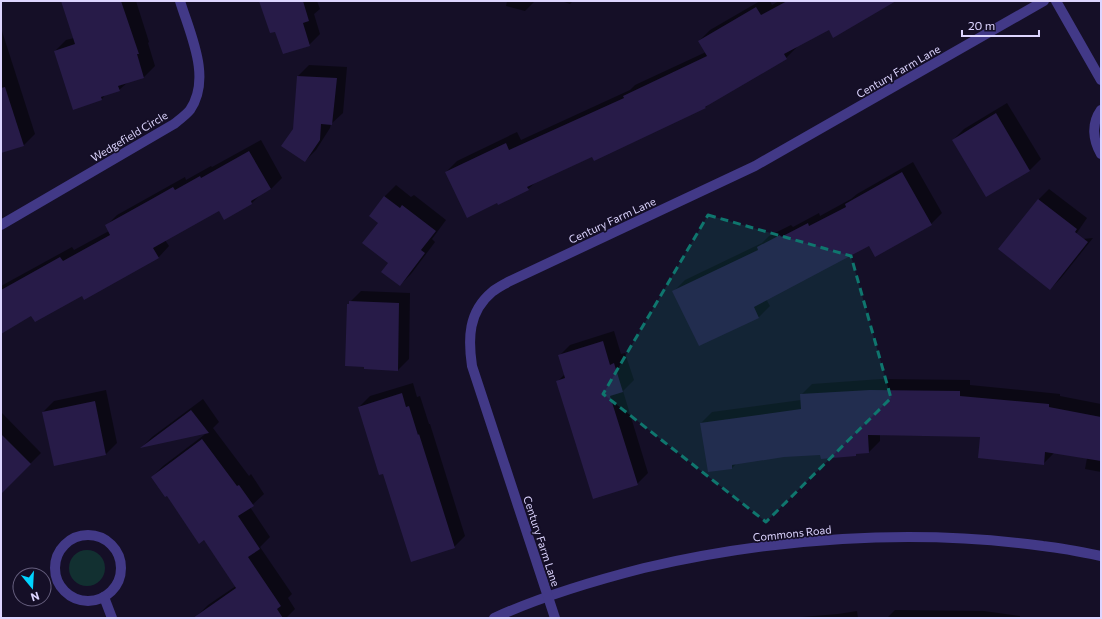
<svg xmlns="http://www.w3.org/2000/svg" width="1102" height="619" viewBox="0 0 1102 619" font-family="Commissioner,sans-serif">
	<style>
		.green { fill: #123031 }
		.shadow { fill: #0007 }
		.building { fill: #271b48 }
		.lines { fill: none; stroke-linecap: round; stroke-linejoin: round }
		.minor { stroke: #423987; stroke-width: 10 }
		.marked { fill: #0f766e; fill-opacity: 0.2; stroke: #0f766e; stroke-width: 3; stroke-dasharray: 8 5; stroke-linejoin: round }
		.labels { text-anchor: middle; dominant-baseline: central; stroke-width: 3.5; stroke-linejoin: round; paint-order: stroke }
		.street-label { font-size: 11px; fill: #ddd5ff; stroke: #150f27 }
	</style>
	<rect width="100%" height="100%" fill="#150f27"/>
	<circle class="green" cx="87" cy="568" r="18"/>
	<g class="shadow">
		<path d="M62,1H136L149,42L148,43L155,66L144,77L128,82L119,90L106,94L102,99L55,51L66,40L74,38Z"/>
		<path d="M261,1H317L320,9L314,14L320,34L309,45L276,30Z"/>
		<path d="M507,1H535L525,11L506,6Z"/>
		<path d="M561,1H573L570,4Z"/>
		<path d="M760,1H770L772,5L779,1H895L829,29L796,46L797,47L786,58L711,102L705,108L593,156L536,182L528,189L446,172L457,161L517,132L521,140L630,90L635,85L706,52L699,41L710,30Z"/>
		<path d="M1,28L35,134L24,145L1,152Z"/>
		<path d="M309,65L347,67L343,113L331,124L330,128L316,150L305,161L294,129L298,76Z"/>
		<path d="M1007,103L1041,159L1030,170L953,140L964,129Z"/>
		<path d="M261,140L282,178L271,189L261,194L252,203L220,209L165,240L169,246L158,258L82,295L32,315L1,332V286L72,247L74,250L109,231L106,226L117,215L185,177L186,180L211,166L212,167Z"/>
		<path d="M913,162L942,213L931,224L869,245L766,299L770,306L759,317L699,345L674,291L685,280L762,243L769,236L791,225L793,227L819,213L820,216L851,199L857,194Z"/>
		<path d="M396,185L411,197L414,195L446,220L432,239L435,242L411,274L400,285L390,263L379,223L370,215L385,196Z"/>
		<path d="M1049,189L1087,218L1072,240L1093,238L1061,278L1050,289L1038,200Z"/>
		<path d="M361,291L410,293L409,359L398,370L350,304V302Z"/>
		<path d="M614,331L621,354L625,353L634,380L623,391L648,473L637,484L557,382L565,374L559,356L570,345Z"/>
		<path d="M881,379L970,380V385L1060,394V396L1101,404V472L1085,469L1087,458L1055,452L1043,464L981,436L880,435V441L869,452H858L855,455L821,454L784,456L737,463L732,468L701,423L712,412L801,400V395L812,384Z"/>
		<path d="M413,383L417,397L420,396L429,424H430L465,536L454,547L384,473L359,407L370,396Z"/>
		<path d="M106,390L117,443L106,454L43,412L54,401Z"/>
		<path d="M203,399L219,422L213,428L249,476L251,474L264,494L250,507L270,537L260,547L292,594L288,598L295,609L286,618H199L197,616L208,605L236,586L204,539L152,477L163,466L208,432L143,446L152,437Z"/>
		<path d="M2,413L41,453L5,489L1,490V415Z"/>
		<path d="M895,610L984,611L1020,616V618H887Z"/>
		<path d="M857,611L858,618H789L838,614Z"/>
	</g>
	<g class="building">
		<path d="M61,1H121L139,54H137L144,78L118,86L120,91L101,97L102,100L73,110L54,51L75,44Z"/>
		<path d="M259,1H303L309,21L303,23L310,46L283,54L275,32L270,33Z"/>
		<path d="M787,1H896L833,38L829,30L784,54L787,59L705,107L706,108L594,161L592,157L527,187L529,190L498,205L497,203L467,218L445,172L506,143L509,150L624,98L623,96L707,56L698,41L756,7L761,15Z"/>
		<path d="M297,76L337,78L332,125L321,124L320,140L305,162L281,146L293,129Z"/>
		<path d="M5,87L24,146L1,153V88Z"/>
		<path d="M996,113L1030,171L986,197L952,140Z"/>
		<path d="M249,151L271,189L251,201L252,204L224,220L219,211L153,248L159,258L84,300L82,296L35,322L31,316L1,334V290L60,257L63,261L110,235L105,225L150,200L173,187L175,190L200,176L201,178Z"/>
		<path d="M902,172L932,225L875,257L869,246L754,307L759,318L699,346L672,291L758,250L757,247L780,235L781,237L808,223L809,226L846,207L845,204Z"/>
		<path d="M384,196L400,208L402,205L436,231L421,250L425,253L400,286L381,272L388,263L362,243L378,223L369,216Z"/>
		<path d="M1038,199L1077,229L1075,232L1088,242L1050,290L998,249Z"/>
		<path d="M349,301L399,303L398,371L364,369V367L345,366L347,304H349Z"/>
		<path d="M603,341L610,365L614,363L623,392L610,396L638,485L593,499L556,381L565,378L558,355Z"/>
		<path d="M870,390L960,391V396L1049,404V407L1101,417V461L1045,452L1044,465L978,458L980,437L868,435L869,453L856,454V456L821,459L820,455L784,457L732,465V469L708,472L700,423L801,409L800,394Z"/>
		<path d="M402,393L406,407L409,406L418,435L419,434L455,548L411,562L383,474L379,475L358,407Z"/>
		<path d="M95,401L106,455L54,466L42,412Z"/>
		<path d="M191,410L209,433L140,448Z"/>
		<path d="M1,434L31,464L1,494Z"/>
		<path d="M202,439L237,486L239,485L254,506L238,516L260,549L248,557L281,606L277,609L283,618H193L236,588L204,540L199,544L167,496L165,497L151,477Z"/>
	</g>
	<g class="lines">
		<g class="minor">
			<path d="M1056,1L1101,80"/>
			<path d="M1101,110C1091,124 1093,140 1101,154"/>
			<path d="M1,225L174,124C179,120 186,115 190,110C212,78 190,34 180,1"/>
			<circle cx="88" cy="568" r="33"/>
			<path d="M104,597L112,618"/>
			<path d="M494,618C542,596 593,581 644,568C772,538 912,528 1043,546C1062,548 1082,552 1101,556"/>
			<path d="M555,618L472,366C468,339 468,312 492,292C497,288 503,285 508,282L755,166L1044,1"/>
		</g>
	</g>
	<path class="marked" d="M708,215L851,256L891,398L766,522L603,394Z"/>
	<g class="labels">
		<g class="street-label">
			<text transform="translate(898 71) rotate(-30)">Century Farm Lane</text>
			<text transform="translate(129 136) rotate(-31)">Wedgefield Circle</text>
			<text transform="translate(612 220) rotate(-25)">Century Farm Lane</text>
			<text transform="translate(792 533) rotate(-6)">Commons Road</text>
			<text transform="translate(542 541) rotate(72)">Century Farm Lane</text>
		</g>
	</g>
	<rect width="1102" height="619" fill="none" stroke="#ddd5ff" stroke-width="4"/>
	<g transform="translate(32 587) rotate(162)"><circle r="19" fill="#150f27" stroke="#655e7d"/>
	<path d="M0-3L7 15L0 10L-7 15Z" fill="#01d4ff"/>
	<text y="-6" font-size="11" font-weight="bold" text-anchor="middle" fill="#ddd5ff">N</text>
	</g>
	<path d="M962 30v6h77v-6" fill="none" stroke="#ddd5ff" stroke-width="2"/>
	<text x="968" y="30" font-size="12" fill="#ddd5ff" stroke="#150f27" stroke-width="3" paint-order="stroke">20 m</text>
</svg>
